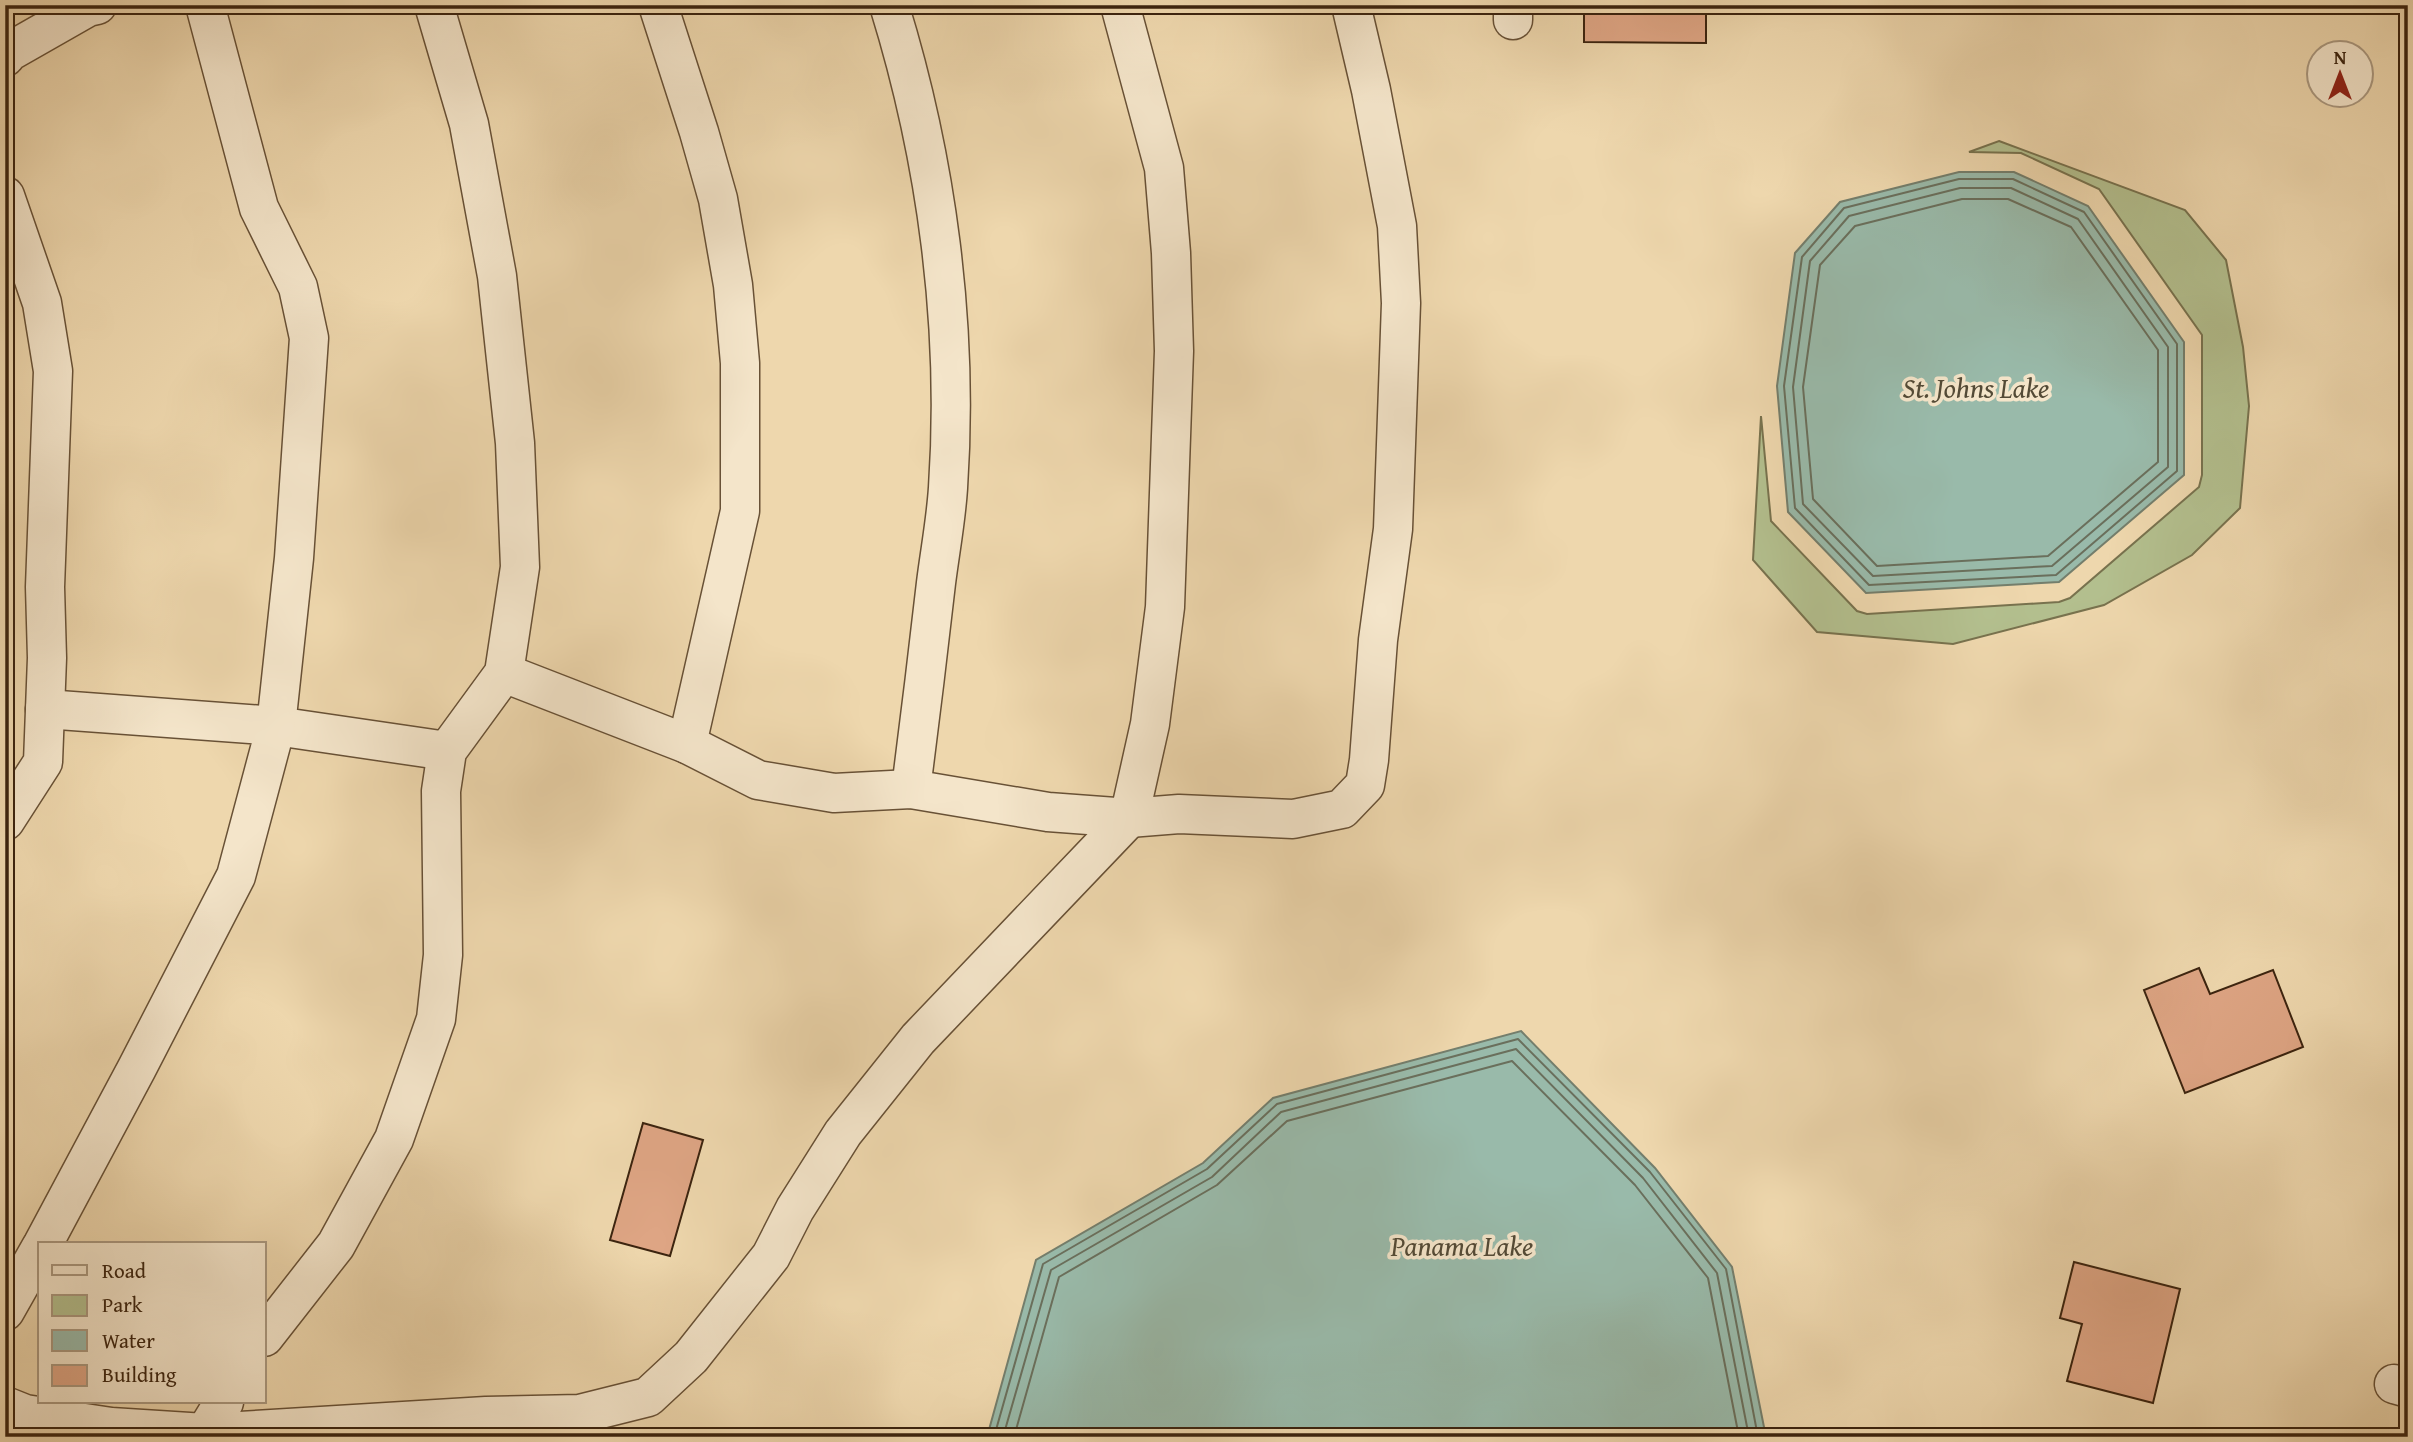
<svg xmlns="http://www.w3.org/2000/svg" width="2413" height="1442" viewBox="0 0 2413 1442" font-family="'Gentium Book Plus',serif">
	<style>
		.green { fill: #b3bf8e; stroke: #78724e; stroke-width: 2 }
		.water { fill: #99baaa; stroke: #747e6c; stroke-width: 2 }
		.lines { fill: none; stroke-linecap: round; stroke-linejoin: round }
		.shore { stroke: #6a6f5c; stroke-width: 2 }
		.building { fill: #dea584; stroke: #3c240f; stroke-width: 2 }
		.minor-casing { stroke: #685136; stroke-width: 41 }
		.minor { stroke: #f4e5ca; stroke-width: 38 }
		.labels { text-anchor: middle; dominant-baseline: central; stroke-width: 7; stroke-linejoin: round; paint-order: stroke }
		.water-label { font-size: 28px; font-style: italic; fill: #534a36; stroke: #f4e5ca }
	</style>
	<rect width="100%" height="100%" fill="#eed7ad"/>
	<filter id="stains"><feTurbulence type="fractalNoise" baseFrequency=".00286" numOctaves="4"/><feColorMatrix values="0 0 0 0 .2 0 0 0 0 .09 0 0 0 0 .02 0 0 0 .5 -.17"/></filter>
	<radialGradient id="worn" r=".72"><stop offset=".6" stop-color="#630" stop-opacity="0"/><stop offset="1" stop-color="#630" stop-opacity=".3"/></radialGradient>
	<path class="green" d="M1999,141L2185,210L2226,260L2243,347L2249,406L2240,508L2192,555L2104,605L1953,644L1817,632L1753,560L1761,416L1771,521L1857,611L1867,614L2059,602L2070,598L2199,487L2202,475V335L2099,189L2021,153L1969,152Z"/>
	<g class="water">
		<path d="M1959,172H2014L2088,206L2184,342V475L2059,582L1866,593L1788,512L1777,386L1795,253L1840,202Z"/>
		<path d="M1521,1031L1655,1168L1732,1267L1766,1437H987L1036,1260L1203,1163L1273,1098Z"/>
	</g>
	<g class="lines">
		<g class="shore">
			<path d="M1959,179H2013L2084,212L2177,344V471L2056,575L1869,585L1795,508L1784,386L1802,257L1844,208Z"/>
			<path d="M1960,188H2011L2078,219L2168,347V467L2052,566L1873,576L1803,504L1793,387L1810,261L1849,216Z"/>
			<path d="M1962,199H2008L2071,227L2158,350V462L2048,556L1877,566L1813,499L1803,387L1820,265L1855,226Z"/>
			<path d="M994,1437L1043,1264L1207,1169L1277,1104L1518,1039L1650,1172L1726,1269L1758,1437"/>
			<path d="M1003,1437L1051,1270L1212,1177L1281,1112L1516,1049L1643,1178L1717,1273L1749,1437"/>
			<path d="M1014,1437L1059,1277L1217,1185L1287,1121L1512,1061L1635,1185L1708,1278L1739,1437"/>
		</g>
	</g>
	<g class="building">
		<path d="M1584,5H1706V43L1584,42Z"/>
		<path d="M2199,968L2210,994L2273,970L2303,1047L2185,1093L2144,990Z"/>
		<path d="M643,1123L703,1140L670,1256L610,1240Z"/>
		<path d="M2074,1262L2180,1289L2153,1403L2067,1381L2082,1324L2060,1318Z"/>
	</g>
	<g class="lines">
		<defs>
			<g id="minor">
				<path d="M205,5L259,208L298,287L309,338L294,558L276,726L447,751"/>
				<path d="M658,5L699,132L718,199L733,285L740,363V511L687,744"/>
				<path d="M889,5C937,160 959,326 948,488C946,520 940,551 936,583C928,652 920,720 911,789"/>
				<path d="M1513,5V20"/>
				<path d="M5,57L9,52L88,7L97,5"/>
				<path d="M5,196L42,303L53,371L45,587L47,658L43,762L5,821"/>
				<path d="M504,673L687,744L758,780L834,793L911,789L1048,812L1129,818L1179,814L1293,819L1342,809L1365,785L1369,760L1378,640L1393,529L1401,303L1397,226L1371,90L1351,5"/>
				<path d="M43,1244L137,1068L236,876L276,726L45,709"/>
				<path d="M5,1311L40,1249"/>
				<path d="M264,1337L336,1245L394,1139L436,1019L443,955L441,791L447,751L504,673L520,567L515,443L497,276L469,124L434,5"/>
				<path d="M2394,1384L2408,1388"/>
				<path d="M5,1406L25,1414L111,1427L205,1433L224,1402"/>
				<path d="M205,1433L486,1416L580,1414L648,1397L691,1357L771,1256L795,1209L843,1133L918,1039L1129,818L1150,724L1165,607L1174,351L1171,253L1164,168L1120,5"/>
			</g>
		</defs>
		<use href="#minor" class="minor-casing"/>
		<use href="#minor" class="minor"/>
	</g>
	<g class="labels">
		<g class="water-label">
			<text x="1976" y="387">St. Johns Lake</text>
			<text x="1462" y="1245">Panama Lake</text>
		</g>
	</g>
	<rect width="2413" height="1442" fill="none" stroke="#eed7ad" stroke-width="28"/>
	<rect x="7" y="7" width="2399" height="1428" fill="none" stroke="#3c240f" stroke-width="3.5"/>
	<rect x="14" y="14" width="2385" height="1414" fill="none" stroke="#3c240f" stroke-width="2"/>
	<rect x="38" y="1242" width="228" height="161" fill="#f4e5ca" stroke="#aa987f" stroke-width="2"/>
	<rect x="52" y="1265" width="35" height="10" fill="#f4e5ca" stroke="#aa987f" stroke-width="2"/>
	<text x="102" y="1278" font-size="21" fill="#3c240f">Road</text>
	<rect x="52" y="1295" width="35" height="21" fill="#b3bf8e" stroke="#aa987f" stroke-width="2"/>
	<text x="102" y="1312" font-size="21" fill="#3c240f">Park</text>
	<rect x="52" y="1330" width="35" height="21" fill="#99baaa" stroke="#aa987f" stroke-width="2"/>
	<text x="102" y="1348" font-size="21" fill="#3c240f">Water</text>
	<rect x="52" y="1365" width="35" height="21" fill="#dea584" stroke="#aa987f" stroke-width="2"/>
	<text x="102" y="1382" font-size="21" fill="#3c240f">Building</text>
	<g transform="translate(2340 74)"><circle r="33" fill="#f4e5ca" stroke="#aa987f" stroke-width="2"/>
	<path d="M0-5L12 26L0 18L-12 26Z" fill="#8f2418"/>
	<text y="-10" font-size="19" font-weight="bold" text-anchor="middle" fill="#3c240f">N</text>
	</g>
	<rect width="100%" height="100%" filter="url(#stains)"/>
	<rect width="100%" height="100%" fill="url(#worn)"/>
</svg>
